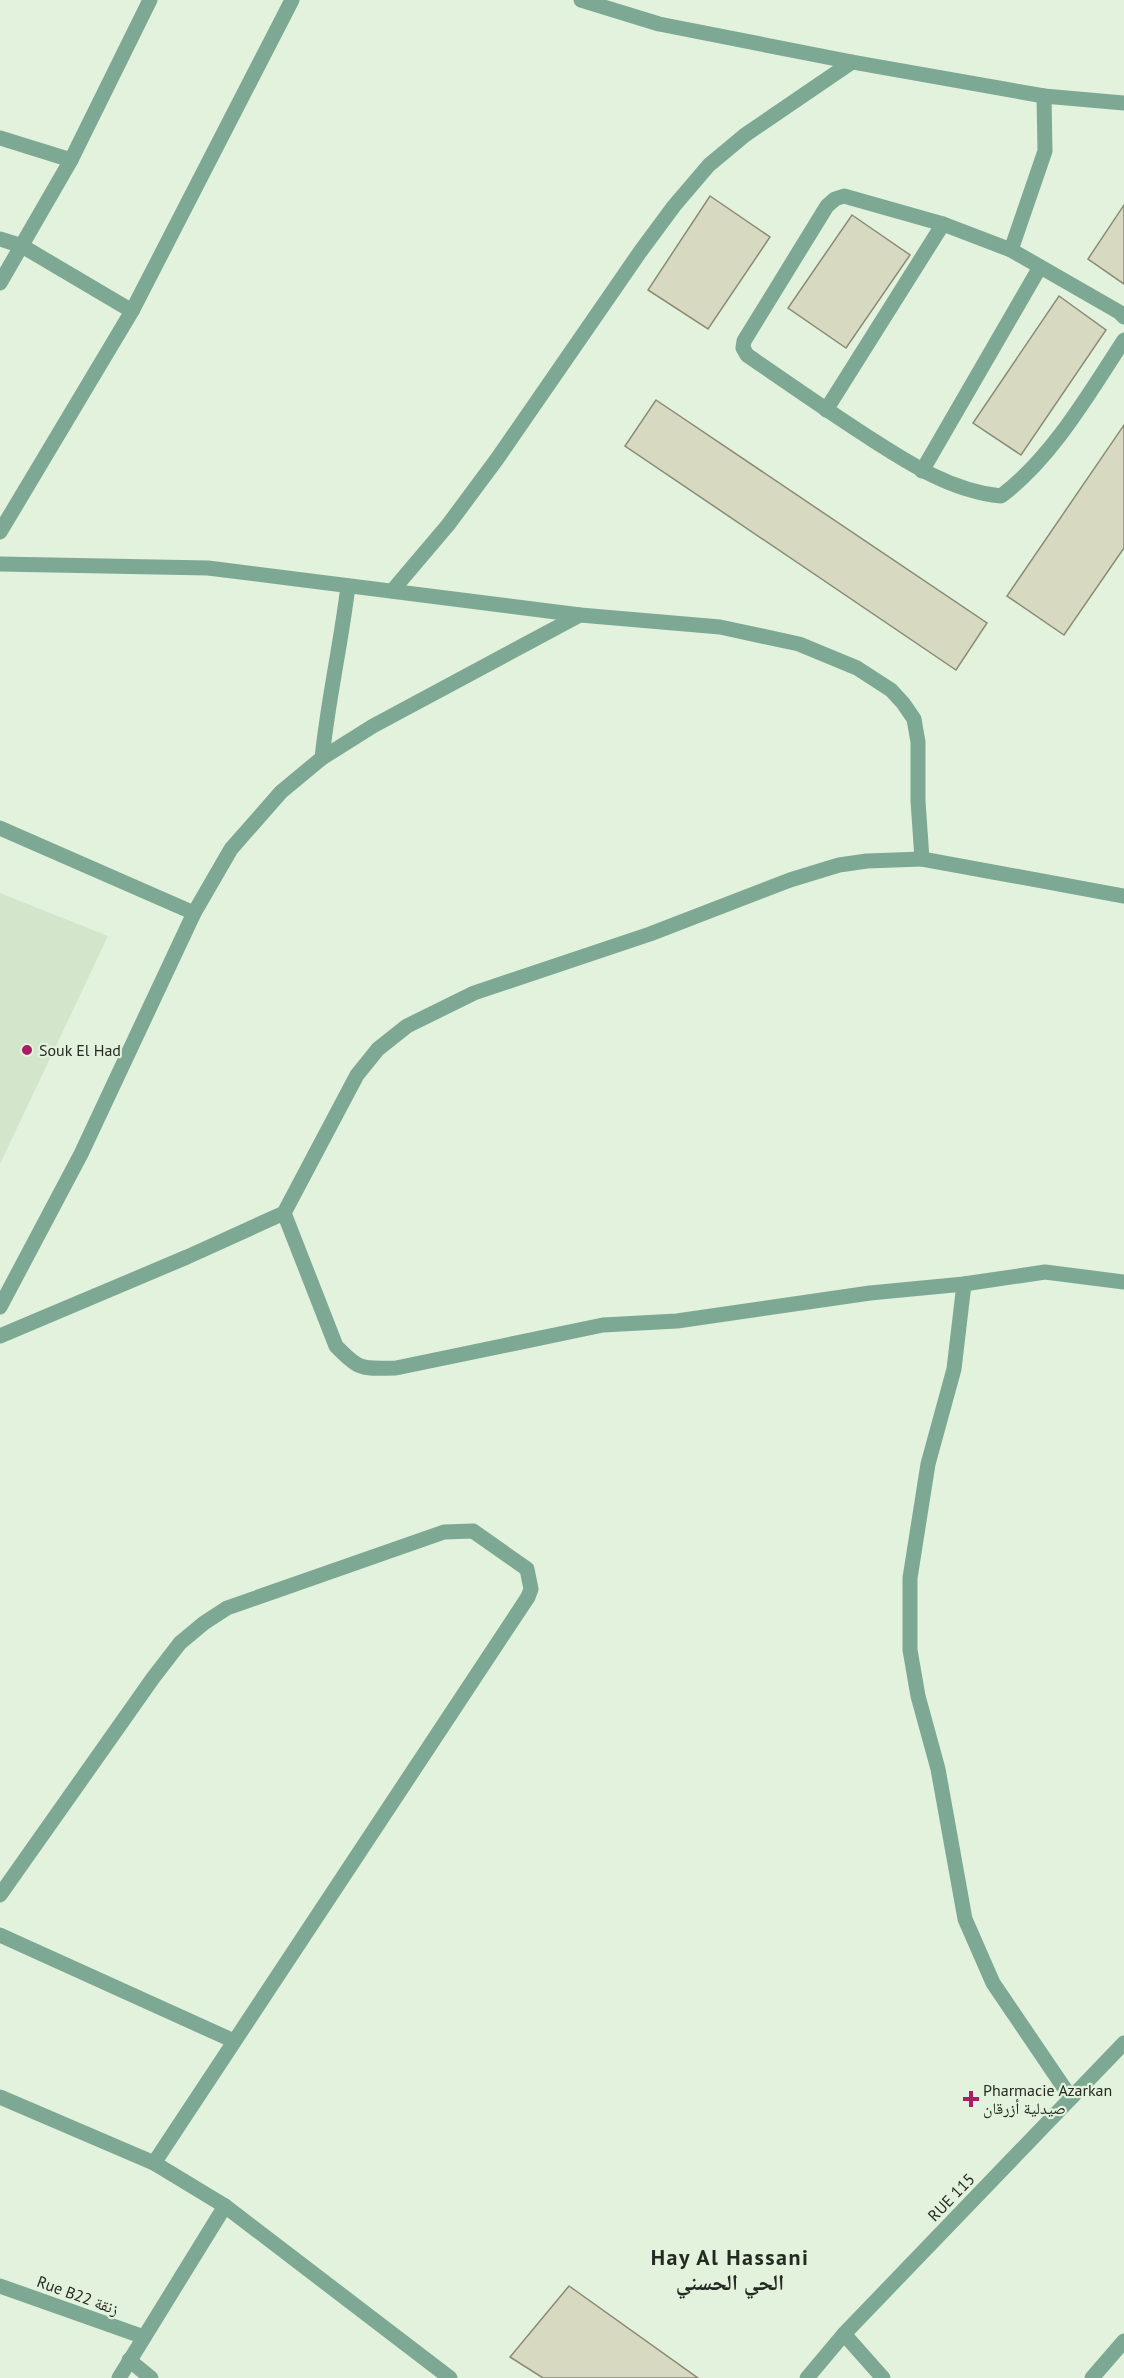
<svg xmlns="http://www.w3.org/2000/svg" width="1124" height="2378" viewBox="0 0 1124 2378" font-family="'PT Sans','Noto Naskh Arabic',sans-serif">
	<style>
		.built { fill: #d3e6cc }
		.building { fill: #d8d9c1; stroke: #8a8b75; stroke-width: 1.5 }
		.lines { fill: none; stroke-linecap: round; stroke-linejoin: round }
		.service { stroke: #7da994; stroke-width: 15 }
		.minor { stroke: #7da994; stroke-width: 15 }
		.poi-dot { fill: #a81e64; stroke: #e3f2dd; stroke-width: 2 }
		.labels { text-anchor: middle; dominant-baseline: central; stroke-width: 4.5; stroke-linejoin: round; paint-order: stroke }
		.poi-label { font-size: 16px; fill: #242a22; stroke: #e3f2dd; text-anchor: start }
		.street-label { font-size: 16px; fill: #242a22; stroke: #e3f2dd }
		.district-label { font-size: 22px; font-weight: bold; letter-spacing: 1.5px; fill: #242a22; stroke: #e3f2dd }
	</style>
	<rect width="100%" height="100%" fill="#e3f2dd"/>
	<path class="built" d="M0,893L108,936L0,1164Z"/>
	<g class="building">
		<path d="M710,196L770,237L708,329L648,290Z"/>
		<path d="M1124,205V284L1088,259Z"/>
		<path d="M852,215L910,255L846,348L788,308Z"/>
		<path d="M1059,296L1106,330L1021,455L973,423Z"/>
		<path d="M656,400L987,623L956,670L625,446Z"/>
		<path d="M1124,425V548L1064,635L1007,596Z"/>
		<path d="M569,2286L698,2378H543L510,2357Z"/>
	</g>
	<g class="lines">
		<g class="service">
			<path d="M0,138L71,160"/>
			<path d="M0,239L22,246L132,311"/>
			<path d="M1011,250L1045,151L1044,96"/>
			<path d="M0,283L71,160L150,0"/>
			<path d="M1124,317L1119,312L1011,250L943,224L844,196L835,199L827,206L744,341L743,348L747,355C786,382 825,409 865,435C907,462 950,491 1001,496C1052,458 1090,392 1124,340"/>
			<path d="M826,410L943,224"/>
			<path d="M922,471L1040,267"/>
			<path d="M0,532L132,311L292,0"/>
			<path d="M392,591L448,525L497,459L640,252L674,206L709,165L745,135L852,62"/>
			<path d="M322,758C328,700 341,644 348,586"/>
			<path d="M284,1213L336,1346C361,1372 362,1368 396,1368L603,1325L677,1321L870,1293L964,1284L1045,1272L1124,1282"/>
			<path d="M964,1284L954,1369L928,1464L910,1578V1650L918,1696L938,1769L965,1919L993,1983L1071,2098"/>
		</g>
		<g class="minor">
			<path d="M581,0L659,24L852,62L1044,96L1124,103"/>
			<path d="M0,564L208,568L580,615L720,627L799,644L857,668L891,690L903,703L914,719L918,742V801L922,859L1124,896"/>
			<path d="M0,828L194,913"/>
			<path d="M0,1307L81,1154L194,913L231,849L281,792L322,758L373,726L580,615"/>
			<path d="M0,1336L187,1257L284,1213L357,1075L378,1049L407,1026L474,993L650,934L790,880L839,865L867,861L922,859"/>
			<path d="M0,1895L153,1678L180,1643L204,1623L227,1608L444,1532L473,1531L527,1569L531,1589L528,1597L154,2163"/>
			<path d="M0,1935L234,2041"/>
			<path d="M0,2097L154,2163L225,2206L450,2378"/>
			<path d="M0,2286L144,2337"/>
			<path d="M844,2334L883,2378"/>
			<path d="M129,2360L151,2378"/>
			<path d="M119,2378L225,2206"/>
			<path d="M807,2378L844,2334L1124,2043"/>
			<path d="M1092,2378L1124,2341"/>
		</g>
	</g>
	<g class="poi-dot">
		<circle cx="27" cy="1050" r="6"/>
		<path d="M968 2090h6v6h6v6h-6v6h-6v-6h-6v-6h6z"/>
	</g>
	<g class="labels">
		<g class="poi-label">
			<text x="39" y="1050">Souk El Had</text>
			<text x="983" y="2090">Pharmacie Azarkan<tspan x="983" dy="18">صيدلية أزرقان</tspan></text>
		</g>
		<g class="street-label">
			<text transform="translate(951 2197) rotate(-46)">RUE 115</text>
			<text transform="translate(78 2295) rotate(20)">Rue B22 زنقة</text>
		</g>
		<g class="district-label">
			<text x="730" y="2257">Hay Al Hassani<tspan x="730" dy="25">الحي الحسني</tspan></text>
		</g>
	</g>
</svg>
